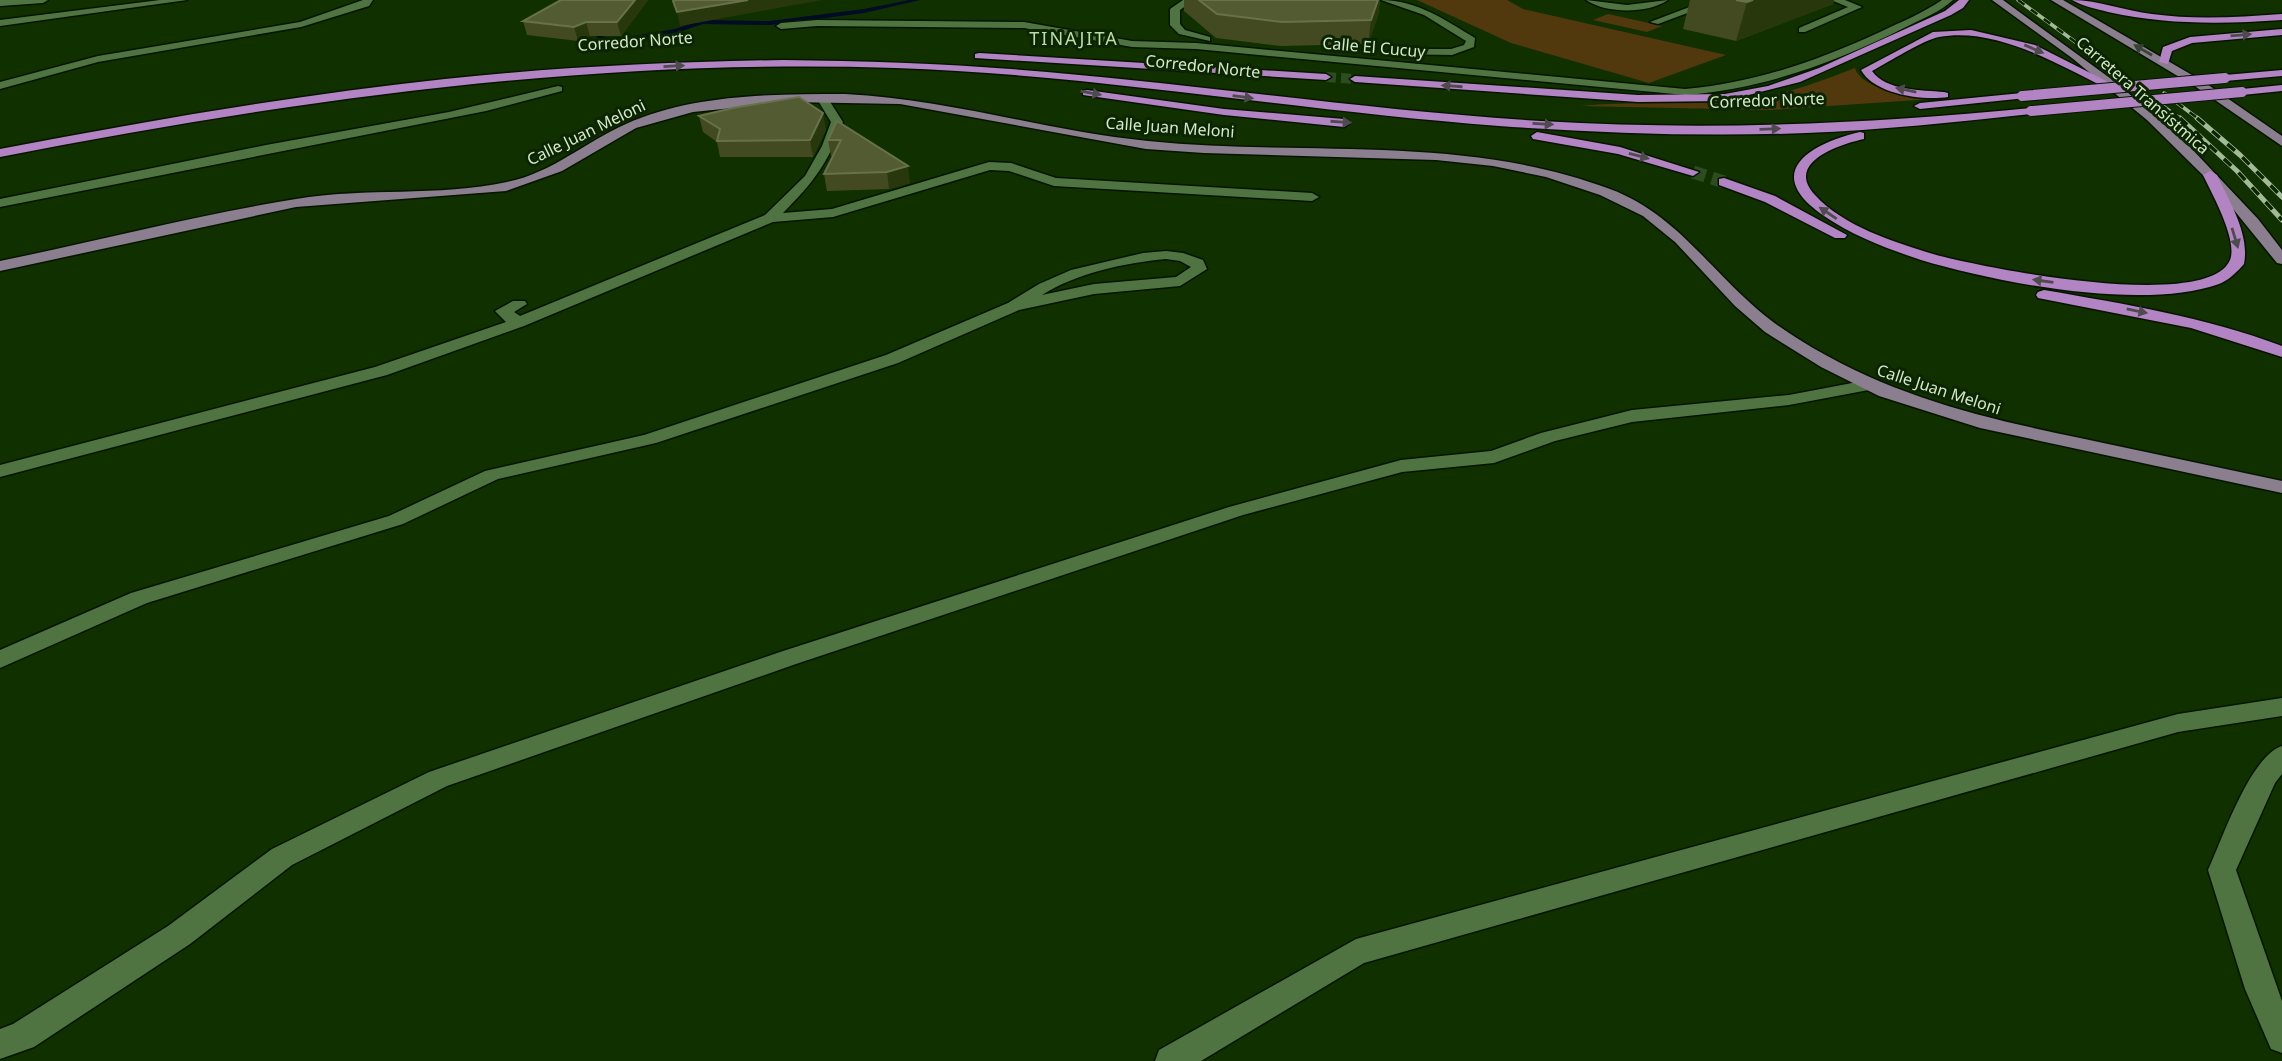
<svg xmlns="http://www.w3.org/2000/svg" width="2282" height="1061" viewBox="0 0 2282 1061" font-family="'Noto Sans',sans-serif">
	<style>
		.green { fill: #52390d }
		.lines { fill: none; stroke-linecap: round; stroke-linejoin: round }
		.stream { fill: #000b26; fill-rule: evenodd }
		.highway-tunnel-far1 { stroke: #2d4c1f; stroke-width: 10; stroke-dasharray: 10 5; stroke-linecap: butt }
		.highway-tunnel { stroke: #2d4c1f; stroke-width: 13; stroke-dasharray: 13 7; stroke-linecap: butt }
		.minor-casing { stroke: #051500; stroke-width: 3 }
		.major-casing { stroke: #051500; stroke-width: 3 }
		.highway-casing { stroke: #051500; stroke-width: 3 }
		.minor { fill: #507441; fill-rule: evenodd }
		.major { fill: #8b7e8f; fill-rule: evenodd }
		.highway { fill: #b284c3; fill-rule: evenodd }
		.rail-far1-casing { stroke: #a3ba99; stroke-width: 3.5 }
		.rail-casing { stroke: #a3ba99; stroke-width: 5 }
		.rail-far1 { stroke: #0c2501; stroke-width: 2.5; stroke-dasharray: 8; stroke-linecap: butt }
		.rail { stroke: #0c2501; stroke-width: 3.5; stroke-dasharray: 10; stroke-linecap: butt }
		.highway-bridge-casing { stroke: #051500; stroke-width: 12; stroke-linecap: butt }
		.highway-bridge { stroke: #b284c3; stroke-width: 10 }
		.wall { fill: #434a21 }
		.shaded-wall { fill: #28380c }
		.building { fill: #535b33; stroke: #67714b; stroke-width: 2 }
		.oneway { fill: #4e4b4f }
		.oneway2 { fill: #384433 }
		.labels { text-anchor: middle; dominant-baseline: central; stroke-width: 6; stroke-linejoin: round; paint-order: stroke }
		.far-street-label { font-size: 16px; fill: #d4e8cc; stroke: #0c2501 }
		.far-neighbourhood-label { font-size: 18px; letter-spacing: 2px; fill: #b7dea7; stroke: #0c2501 }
	</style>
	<rect width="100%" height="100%" fill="#103000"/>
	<g class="green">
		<path d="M1417,0H1507L1523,9L1726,55L1649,83L1511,43Z"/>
		<path d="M1608,14L1662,26L1647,32L1593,20Z"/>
		<path d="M1855,68C1861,90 1912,95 1932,99L1770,110L1580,106C1629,101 1677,105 1726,102C1770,100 1814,84 1855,68Z"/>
	</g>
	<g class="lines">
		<path class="stream" d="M909,0H920L864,13L770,25L703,24L676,33L634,40L608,42L596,37L599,35L608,38L634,36L675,29L703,20L770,21L864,9Z"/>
		<path class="highway-tunnel-far1" d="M1326,77L1355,79"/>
		<path class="highway-tunnel" d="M1693,172L1724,182"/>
		<defs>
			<g id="minor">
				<path d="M0,0H48L43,3L0,6Z"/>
				<path d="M160,0H187L0,26V20Z"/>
				<path d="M363,0H373L369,6L301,27L98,62L0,89V82L98,56L300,22Z"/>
				<path d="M1183,0H1194L1180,10V24L1185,30L1210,37V41L1179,34L1170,25V9Z"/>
				<path d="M1381,0C1417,0 1445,20 1475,38L1474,47L1452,55L1388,54L1387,52L1392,49H1451L1464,45L1466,41L1424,15Z"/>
				<path d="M1586,0L1627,5L1668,0C1647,14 1607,14 1586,0Z"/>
				<path d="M1708,0H1722L1658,24L1650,22Z"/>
				<path d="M1831,0H1845L1862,7L1805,32H1799V28L1848,7Z"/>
				<path d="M1942,0H1953C1940,12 1922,19 1906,27C1836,62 1764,89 1685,95L1196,49L1132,47L1024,28L817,26L781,29L776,26L781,23L817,20L1024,22L1132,41L1196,43L1685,89C1754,83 1817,61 1880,32C1901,22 1923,13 1942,0Z"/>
				<path d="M558,86L562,87V91L486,111L0,207V199L266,145L449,112Z"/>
				<path d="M823,96L827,97L843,122C828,163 814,182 783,213L832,209L989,162L1011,163L1056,178L1312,193L1319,197L1312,201L1054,186L1009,171L990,170L833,217L773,222L524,326L387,375L0,477V465L375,367L506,322L495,311L513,301H525L527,304L514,312L520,316L765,215L805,176L822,146L831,122L817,99Z"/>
				<path d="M1166,251L1183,253L1203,260L1207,269L1180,286L1094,294L1019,310L898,363L656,443L498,479L403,524L147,603L0,668V650L131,593L389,516L485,471L644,435L886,355L1008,303L1039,284L1071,270L1143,253ZM1166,259L1180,261L1191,267L1176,277L1094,284L1042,295C1077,273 1124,263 1166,259Z"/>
				<path d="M1868,380L1877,385L1874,389L1789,405L1632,422L1555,441L1494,463L1402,472L1243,515L796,664L447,786L292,865L190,944L34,1047L0,1059V1029L13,1024L168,926L272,849L429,772L780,652L1229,507L1401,460L1491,451L1541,433L1632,410L1789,395Z"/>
				<path d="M2282,698V716L2178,732L1364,963L1201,1061H1155L1159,1050L1356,939L2178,714Z"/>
				<path d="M2282,746V774L2275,783L2236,870L2282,1001V1053L2271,1049L2245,989L2208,870C2222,840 2250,756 2282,746Z"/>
			</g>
			<g id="major">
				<path d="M1992,0H2003L2118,84L2191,148L2258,219L2282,250V264L2277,263L2216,188L2147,120L2072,58Z"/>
				<path d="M2051,0H2063L2204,82L2282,136V146L2196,87Z"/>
				<path d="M845,94C950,99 1045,131 1148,141C1302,157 1461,133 1610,189C1674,213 1707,266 1757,309C1774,324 1793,336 1813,348C1899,398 1984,418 2080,438C2147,452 2215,467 2282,481V493L1980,428L1879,396L1821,367L1765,332L1735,306L1675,242L1643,216L1600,195L1546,177L1493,166L1436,160L1204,153L1146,149L900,104L791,102L693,112L636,128L562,171L506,191L296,207L0,271V261C98,241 197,215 296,199C366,187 438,197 507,182C552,173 585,142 626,124C692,94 774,94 845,94Z"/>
			</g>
			<g id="highway">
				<path d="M1959,0H1969L1963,8L1951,15L1800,82L1725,101L1638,102L1355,82L1350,79L1355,76L1638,95L1725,94L1768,86L1819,68L1945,11Z"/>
				<path d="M2072,0C2099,0 2125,11 2152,14C2195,20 2239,17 2282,14V20C2223,24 2166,25 2108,12C2097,9 2082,6 2072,0Z"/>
				<path d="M2282,29V35L2192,43L2172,51L2168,64L2159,62L2163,47L2190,37Z"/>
				<path d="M1971,30L2035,45L2122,89L2112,91C2063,67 1997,26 1939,37C1923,40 1889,62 1872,71C1886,91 1922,90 1944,92L1948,93V97C1922,101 1874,94 1861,70L1933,32Z"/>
				<path d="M979,53L1326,74L1331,77L1326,80L975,58V54Z"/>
				<path d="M783,60C871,61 959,64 1047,72C1212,86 1376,111 1541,121C1707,131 1866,124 2031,108L2037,111L2031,114C1956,122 1881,130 1806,133C1704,137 1601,133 1499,126C1297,111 1098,75 896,68C594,58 296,99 0,157V149C147,121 295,95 445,79C557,67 670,62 783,60Z"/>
				<path d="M2282,70V76L2225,81L2220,78L2225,75Z"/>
				<path d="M2282,85V91L2242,95L2236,92L2242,89Z"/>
				<path d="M1087,90L1224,109L1344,119L1350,123L1344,127L1224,115L1083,95V91Z"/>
				<path d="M2022,93L2026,94V98L1920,109L1914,106L1920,103Z"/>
				<path d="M1537,132L1620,147L1699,172L1693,176L1618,154L1533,139L1531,136Z"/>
				<path d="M1860,132L1864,133V139C1841,144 1784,162 1815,195C1843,226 1894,242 1933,254C1979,267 2207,313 2230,260C2238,240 2212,194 2203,175L2210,171L2217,175C2229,201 2250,234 2244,264C2238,271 2228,281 2219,284C2143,311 1998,283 1921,260C1888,249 1853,236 1824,216C1761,173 1809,144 1860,132Z"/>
				<path d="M1724,178L1775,196L1847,235L1845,238H1835L1765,202L1719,185V179Z"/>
				<path d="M2044,290C2125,304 2205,317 2282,346V357L2191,328L2038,298L2036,295L2038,292Z"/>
			</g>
		</defs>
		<use href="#minor" class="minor-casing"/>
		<use href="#major" class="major-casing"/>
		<use href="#highway" class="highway-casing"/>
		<use href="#minor" class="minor"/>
		<use href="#major" class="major"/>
		<use href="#highway" class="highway"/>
		<defs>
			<g id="rail-far1">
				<path d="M2018,0L2182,120"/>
				<path d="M2164,93L2200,120"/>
			</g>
			<g id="rail">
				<path d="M2180,118L2237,171L2282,220"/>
				<path d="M2197,118L2240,155L2282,197"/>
			</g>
		</defs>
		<use href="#rail-far1" class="rail-far1-casing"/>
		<use href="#rail" class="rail-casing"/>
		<use href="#rail-far1" class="rail-far1"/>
		<use href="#rail" class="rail"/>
		<defs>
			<g id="highway-bridge">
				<path d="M2022,96L2225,78"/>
				<path d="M2031,111L2242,92"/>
			</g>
		</defs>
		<use href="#highway-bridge" class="highway-bridge-casing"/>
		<use href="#highway-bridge" class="highway-bridge"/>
	</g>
	<g class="wall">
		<path d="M648,0L621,36H590L578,41L527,35L523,21Z"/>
		<path d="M1184,0H1380L1378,16L1368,44L1281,46L1216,38L1184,11Z"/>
		<path d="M1690,0H1834L1833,4L1736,41L1683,29Z"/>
		<path d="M699,116L826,129L813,157H720L717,142L703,132Z"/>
		<path d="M837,121L910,183L889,189L827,191L824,174L833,156H831L828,140Z"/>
	</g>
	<g class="shaded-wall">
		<path d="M635,0H648L621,36L617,22Z"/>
		<path d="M748,0H822L680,26L677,12Z"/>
		<path d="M1378,0H1380L1378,16L1368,44L1371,20Z"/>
		<path d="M1753,0H1834L1833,4L1736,41L1747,2Z"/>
		<path d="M586,22L590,36L578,41L574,27Z"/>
		<path d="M823,113L826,129L813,157L810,140Z"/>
		<path d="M908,166L910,183L889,189L887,172Z"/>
	</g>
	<g class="building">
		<path d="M561,0H635L617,22H586L574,27L523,21Z"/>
		<path d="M675,0H748L677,12L673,1Z"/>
		<path d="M1199,0H1378L1371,20L1282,22L1217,14Z"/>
		<path d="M1736,0H1753L1747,2Z"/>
		<path d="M799,97L823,113L810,140L717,141L720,129L699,116L733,108Z"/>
		<path d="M837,121L908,166L887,172L824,174L841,140H828Z"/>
	</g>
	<defs><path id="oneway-solid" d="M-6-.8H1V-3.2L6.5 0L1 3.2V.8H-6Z" transform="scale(1.75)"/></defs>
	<g class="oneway">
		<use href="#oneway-solid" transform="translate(2241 35) rotate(-5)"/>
		<use href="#oneway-solid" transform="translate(2034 49) rotate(23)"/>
		<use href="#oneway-solid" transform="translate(674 66) rotate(-3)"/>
		<use href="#oneway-solid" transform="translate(1452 86) rotate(-176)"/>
		<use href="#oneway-solid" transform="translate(1906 90) rotate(-169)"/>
		<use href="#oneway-solid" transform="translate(1091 93) rotate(10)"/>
		<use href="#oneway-solid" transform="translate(1243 97) rotate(7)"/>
		<use href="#oneway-solid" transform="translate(1341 122) rotate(4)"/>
		<use href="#oneway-solid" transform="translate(1543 124) rotate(3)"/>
		<use href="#oneway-solid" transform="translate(1770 129) rotate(-2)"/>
		<use href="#oneway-solid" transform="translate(1639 156) rotate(15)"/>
		<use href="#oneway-solid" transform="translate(1828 213) rotate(-146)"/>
		<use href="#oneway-solid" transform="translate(2235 238) rotate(73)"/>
		<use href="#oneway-solid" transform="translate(2043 281) rotate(-172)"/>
		<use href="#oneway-solid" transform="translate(2137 311) rotate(11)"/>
	</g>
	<use class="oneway2" href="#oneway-solid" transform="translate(2143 50) rotate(-150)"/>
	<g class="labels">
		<g class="far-street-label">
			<text transform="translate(635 41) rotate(-4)">Corredor Norte</text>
			<text transform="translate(1374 47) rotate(5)">Calle El Cucuy</text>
			<text transform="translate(1203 66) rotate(6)">Corredor Norte</text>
			<text transform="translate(2143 95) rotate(41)">Carretera Transístmica</text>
			<text transform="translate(1767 100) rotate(-2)">Corredor Norte</text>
			<text transform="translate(1170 127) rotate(4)">Calle Juan Meloni</text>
			<text transform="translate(586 132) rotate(-26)">Calle Juan Meloni</text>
			<text transform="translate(1939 389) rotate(18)">Calle Juan Meloni</text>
		</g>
		<g class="far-neighbourhood-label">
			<text x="1074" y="38">TINAJITA</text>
		</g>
	</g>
</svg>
